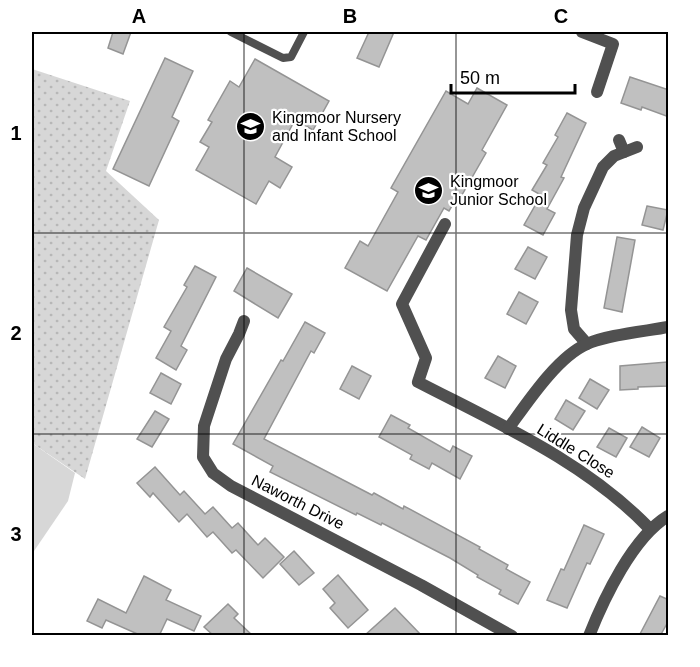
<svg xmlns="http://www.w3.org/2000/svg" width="700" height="667" viewBox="0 0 700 667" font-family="Arial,sans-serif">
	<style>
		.grass { fill: #d7d7d7 }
		.park { fill: url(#park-dots) }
		.building { fill: #c0c0c0; stroke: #949494; stroke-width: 1.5 }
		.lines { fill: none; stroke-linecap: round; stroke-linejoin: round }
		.lane { stroke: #505050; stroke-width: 8 }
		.street { stroke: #505050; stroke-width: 12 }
		.grid { fill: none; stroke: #000; stroke-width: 1.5; stroke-opacity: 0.55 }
		.labels { text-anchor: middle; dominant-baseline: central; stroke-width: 4.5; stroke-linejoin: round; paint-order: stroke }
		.poi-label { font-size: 16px; fill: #000; stroke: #fff; text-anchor: start }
		.street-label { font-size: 16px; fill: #000; stroke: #fff }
		.neatline { fill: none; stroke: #000; stroke-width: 2 }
		.grid-label { font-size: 20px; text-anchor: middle; font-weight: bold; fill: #000 }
	</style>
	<defs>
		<pattern id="park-dots" width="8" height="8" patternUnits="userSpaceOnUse" patternTransform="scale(1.5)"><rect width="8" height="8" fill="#d7d7d7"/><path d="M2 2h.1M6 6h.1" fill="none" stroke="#b7b7b7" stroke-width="1.8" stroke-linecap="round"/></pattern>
	</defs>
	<rect width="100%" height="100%" fill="#fff"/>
	<path class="grass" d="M32,443L75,473L68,501L32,554Z"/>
	<path class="park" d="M32,69L130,101L106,171L159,220L85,479L32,443Z"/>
	<g class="building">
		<path d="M113,32H131L123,54L108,48Z"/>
		<path d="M369,32H394L379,67L357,58Z"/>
		<path d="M165,58L193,71L172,117L179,121L149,186L113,169Z"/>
		<path d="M255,59L329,101L313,130L295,120L275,157L292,167L280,188L269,181L256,204L196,170L209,147L200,142L212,122L208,120L230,81L239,87Z"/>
		<path d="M630,77L669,90V117L642,107L641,110L621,103Z"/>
		<path d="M477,88L507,105L482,150L486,153L459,200L456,199L449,211L444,208L426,240L418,236L387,291L345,268L360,241L368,246L398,192L391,188L446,91L468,104Z"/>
		<path d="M567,113L586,123L561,177L564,178L547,209L555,213L543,235L524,225L541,195L532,190L547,165L543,163L558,137L555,135Z"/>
		<path d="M647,206L668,210L663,230L642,225Z"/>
		<path d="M617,237L635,240L622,312L604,308Z"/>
		<path d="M528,247L547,257L535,279L515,269Z"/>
		<path d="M195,266L216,277L181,346L187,350L176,370L156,358L171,331L164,327L187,287L184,285Z"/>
		<path d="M247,268L292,294L278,318L234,291Z"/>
		<path d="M519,292L538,302L526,324L507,314Z"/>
		<path d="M305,322L325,333L314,353L311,351L264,439L372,495L374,493L403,509L404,506L480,547L479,549L508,565L506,569L530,582L518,604L499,594L501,590L477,577L478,575L450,558L382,523L381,525L357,513L356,515L270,472L273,466L233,444L281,360L283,361Z"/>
		<path d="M498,356L516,366L505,388L485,378Z"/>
		<path d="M667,362L668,386L638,387V389L620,390V366Z"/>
		<path d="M352,366L371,376L359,399L340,389Z"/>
		<path d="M161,373L181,384L171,404L150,393Z"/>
		<path d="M590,379L609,390L597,409L579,398Z"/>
		<path d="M566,400L585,411L573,430L555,419Z"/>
		<path d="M155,411L169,419L152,447L137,439Z"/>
		<path d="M391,415L410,425L408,428L450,452L453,446L472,456L460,479L432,463L429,469L410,459L412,455L379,437Z"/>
		<path d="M642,427L660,438L649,457L630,447Z"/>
		<path d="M609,428L627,438L616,457L597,447Z"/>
		<path d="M155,467L180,495L184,491L205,514L213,507L232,528L238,523L258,545L265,538L284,557L263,578L236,550L232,553L213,532L207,537L187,514L179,522L153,493L150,497L137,483Z"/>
		<path d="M584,525L604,534L590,564L587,563L567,608L547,600L561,569L564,570Z"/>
		<path d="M294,551L314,573L299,585L280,564Z"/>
		<path d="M338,575L368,610L348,628L330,608L335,603L323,589Z"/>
		<path d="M144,576L171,590L166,600L201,616L194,631L167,619L159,636H142L106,620L102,628L87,621L98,599L126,613Z"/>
		<path d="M660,596L669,600V620L660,636H639Z"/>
		<path d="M228,604L238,614L234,618L253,636H214L204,627Z"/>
		<path d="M395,608L422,636H364Z"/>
	</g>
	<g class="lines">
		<path class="lane" d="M231,32L283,58L291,57L304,32"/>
		<g class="street">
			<path d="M582,32L613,44L597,92"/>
			<path d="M619,140L624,152"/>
			<path d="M445,224L402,304L426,358L418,382C499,424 586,462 650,529"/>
			<path d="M244,321L239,334L226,359L204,426L203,457L213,473L231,486L421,585L512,636"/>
			<path d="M587,344L574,329L571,310L577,235L584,208L603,167L614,156L637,147"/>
			<path d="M508,429C527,403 557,357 587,344C605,335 647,331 668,327"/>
			<path d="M589,636C604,598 633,537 668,516"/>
		</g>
	</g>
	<path class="grid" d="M244,32V636M456,32V636M32,233H668M32,434H668"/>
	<defs>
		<symbol id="school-disc" viewBox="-11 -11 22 22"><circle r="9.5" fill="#000" stroke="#fff"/><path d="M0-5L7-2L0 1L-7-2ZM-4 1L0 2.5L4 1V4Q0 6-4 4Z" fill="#fff"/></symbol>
	</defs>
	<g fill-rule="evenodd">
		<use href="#school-disc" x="234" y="110" width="33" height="33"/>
		<use href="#school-disc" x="412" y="174" width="33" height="33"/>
	</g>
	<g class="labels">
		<g class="poi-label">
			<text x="272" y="117">Kingmoor Nursery<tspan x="272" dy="18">and Infant School</tspan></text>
			<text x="450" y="181">Kingmoor<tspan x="450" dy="18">Junior School</tspan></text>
		</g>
		<g class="street-label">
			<text transform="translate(576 451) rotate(32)">Liddle Close</text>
			<text transform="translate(298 502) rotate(27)">Naworth Drive</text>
		</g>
	</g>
	<rect width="700" height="667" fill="none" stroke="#ffffff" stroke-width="66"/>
	<path d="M451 84v9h124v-9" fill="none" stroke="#000000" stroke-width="3"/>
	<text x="460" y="84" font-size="18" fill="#000000" stroke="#ffffff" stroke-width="4.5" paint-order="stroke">50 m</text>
	<rect x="33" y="33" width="634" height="601" class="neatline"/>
	<g class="grid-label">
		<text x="139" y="23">A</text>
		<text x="350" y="23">B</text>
		<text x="561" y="23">C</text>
		<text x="16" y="140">1</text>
		<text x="16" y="340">2</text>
		<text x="16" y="541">3</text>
	</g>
</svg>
